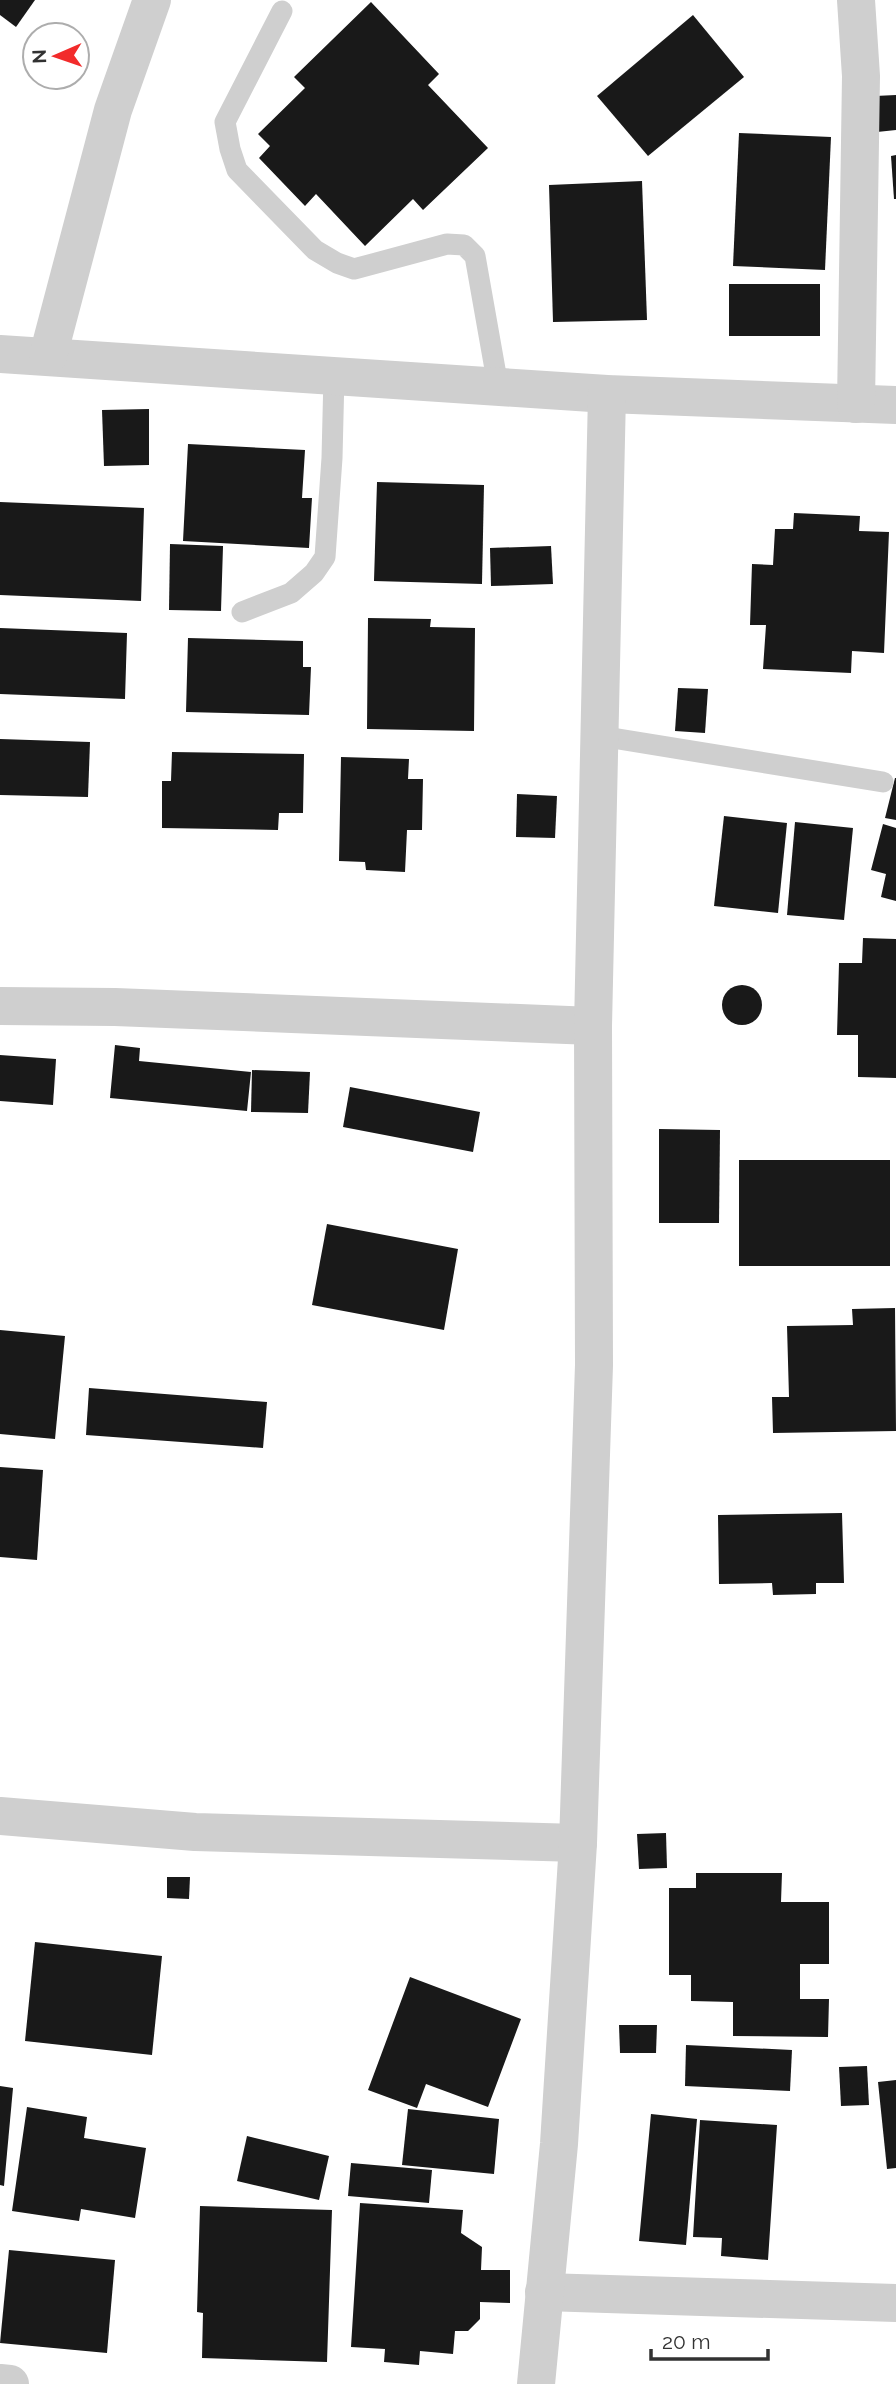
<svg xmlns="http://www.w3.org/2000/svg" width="896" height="2384" viewBox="0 0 896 2384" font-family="Raleway,sans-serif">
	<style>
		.building { fill: #191919 }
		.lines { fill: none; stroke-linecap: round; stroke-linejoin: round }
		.lane { stroke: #cfcfcf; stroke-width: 21 }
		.street { stroke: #cfcfcf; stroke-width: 38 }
	</style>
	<rect width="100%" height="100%" fill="#fff"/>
	<g class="building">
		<path d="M0,0H35L16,27L0,15Z"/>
		<path d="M371,2L439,74L428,85L488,148L423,210L413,199L365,246L316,194L305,206L259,158L270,146L258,134L305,88L294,77Z"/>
		<path d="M693,15L744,77L648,156L597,96Z"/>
		<path d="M896,95V130L877,132L875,96Z"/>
		<path d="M739,133L831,137L825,270L733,266Z"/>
		<path d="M896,155V199H894L891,156Z"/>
		<path d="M642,181L647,320L553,322L549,185Z"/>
		<rect x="729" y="284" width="91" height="52"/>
		<path d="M149,409V465L104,466L102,410Z"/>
		<path d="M188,444L305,450L302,498H312L309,548L183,541Z"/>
		<path d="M377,482L484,485L482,584L374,581Z"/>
		<path d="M0,502L144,508L141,601L0,595Z"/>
		<path d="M794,513L860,516L859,531L889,532L884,653L852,651L851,673L763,669L766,625H750L752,564L773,565L775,529H793Z"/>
		<path d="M170,544L223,546L221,611L169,610Z"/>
		<path d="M551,546L553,584L491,586L490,548Z"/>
		<path d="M368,618L431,619L430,627L475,628L474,731L367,729Z"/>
		<path d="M0,628L127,633L125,699L0,694Z"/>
		<path d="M188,638L303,641V667H311L309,715L186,712Z"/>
		<path d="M678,688L708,689L705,733L675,731Z"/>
		<path d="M0,739L90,742L88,797L0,795Z"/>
		<path d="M172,752L304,754L303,813H279L278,830L162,828V781H171Z"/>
		<path d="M341,757L409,759L408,779H423L422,830H407L405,872L366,870L365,862L339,861Z"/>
		<path d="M895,778H896V820L885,818Z"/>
		<path d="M517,794L557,796L555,838L516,837Z"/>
		<path d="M724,816L787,823L778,913L714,906Z"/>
		<path d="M795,822L853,828L844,920L787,915Z"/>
		<path d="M883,824L896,828V901L881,897L886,874L871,870Z"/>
		<path d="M863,938L896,939V1078L858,1077V1035H837L839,963H862Z"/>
		<circle cx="742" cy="1005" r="20"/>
		<path d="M115,1045L140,1048L139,1061L251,1072L247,1111L110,1098Z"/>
		<path d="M0,1055L56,1059L53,1105L0,1101Z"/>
		<path d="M252,1070L310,1072L308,1113L251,1112Z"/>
		<path d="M350,1087L480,1112L473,1152L343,1127Z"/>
		<path d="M659,1129L720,1130L719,1223H659Z"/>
		<rect x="739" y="1160" width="151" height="106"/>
		<path d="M327,1224L458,1249L444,1330L312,1305Z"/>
		<path d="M895,1308L896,1431L773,1433L772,1397H789L787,1326L853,1325L852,1309Z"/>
		<path d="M0,1330L65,1336L55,1439L0,1434Z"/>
		<path d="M89,1388L267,1402L263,1448L86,1435Z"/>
		<path d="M0,1467L43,1470L37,1560L0,1557Z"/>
		<path d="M842,1513L844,1583H816V1594L773,1595L772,1583L719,1584L718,1515Z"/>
		<path d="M666,1833L667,1868L639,1869L637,1834Z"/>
		<path d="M696,1873H782L781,1902H829V1964H800V1999H829L828,2037L733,2036V2002L691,2001V1975H669V1888H696Z"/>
		<path d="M167,1877H190L189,1899L167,1898Z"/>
		<path d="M35,1942L162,1956L152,2055L25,2041Z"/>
		<path d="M410,1977L521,2019L488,2107L426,2084L417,2108L368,2090Z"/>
		<path d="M619,2025H657L656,2053H620Z"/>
		<path d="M686,2045L792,2050L790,2091L685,2086Z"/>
		<path d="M867,2066L869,2105L841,2106L839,2067Z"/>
		<path d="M896,2080V2168L887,2169L878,2082Z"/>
		<path d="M0,2086L13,2088L4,2186L0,2185Z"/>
		<path d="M27,2107L87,2117L84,2138L146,2148L135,2218L81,2209L79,2221L12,2211Z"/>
		<path d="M408,2109L499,2119L494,2174L402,2165Z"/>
		<path d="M651,2114L697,2119L686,2245L639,2241Z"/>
		<path d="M700,2120L777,2125L768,2260L721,2256L722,2238L693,2237Z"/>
		<path d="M247,2136L329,2156L319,2200L237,2181Z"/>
		<path d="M351,2163L432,2170L429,2203L348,2196Z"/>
		<path d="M360,2203L463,2210L461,2233L482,2247L481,2270H510V2303L480,2302V2319L468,2331H455L453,2354L420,2351L419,2365L384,2362L385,2349L351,2347Z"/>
		<path d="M200,2206L332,2210L327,2362L202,2358L203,2313L197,2312Z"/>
		<path d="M9,2250L115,2260L107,2353L0,2343Z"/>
	</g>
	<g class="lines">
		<g class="lane">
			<path d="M282,11L225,122L230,149L237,170L315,250L337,263L354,269L447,244L464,245L475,256L498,386"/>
			<path d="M242,612L291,593L314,573L325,557L332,458L334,375"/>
			<path d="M600,736L883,782"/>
		</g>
		<g class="street">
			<path d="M0,354L607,394L896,405"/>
			<path d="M48,356L113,110L152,0"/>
			<path d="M856,404L861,76L856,0"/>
			<path d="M0,1006L115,1007L593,1026"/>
			<path d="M0,1816L195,1832L578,1843"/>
			<path d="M544,2292L896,2303"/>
			<path d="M0,2383L10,2384"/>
			<path d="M536,2384L559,2144L578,1843L594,1365L593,1026L607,394"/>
		</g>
	</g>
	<g transform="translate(56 56) rotate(268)"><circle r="33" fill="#ffffff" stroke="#adadad" stroke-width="2"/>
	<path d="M0-5L12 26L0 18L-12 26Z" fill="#f22b2b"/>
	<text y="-10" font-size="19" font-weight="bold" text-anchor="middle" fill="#323232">N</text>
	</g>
	<path d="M651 2349v10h117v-10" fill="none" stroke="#323232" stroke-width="3.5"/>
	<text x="662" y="2349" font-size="21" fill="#323232" stroke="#ffffff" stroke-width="5" paint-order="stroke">20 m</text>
</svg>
